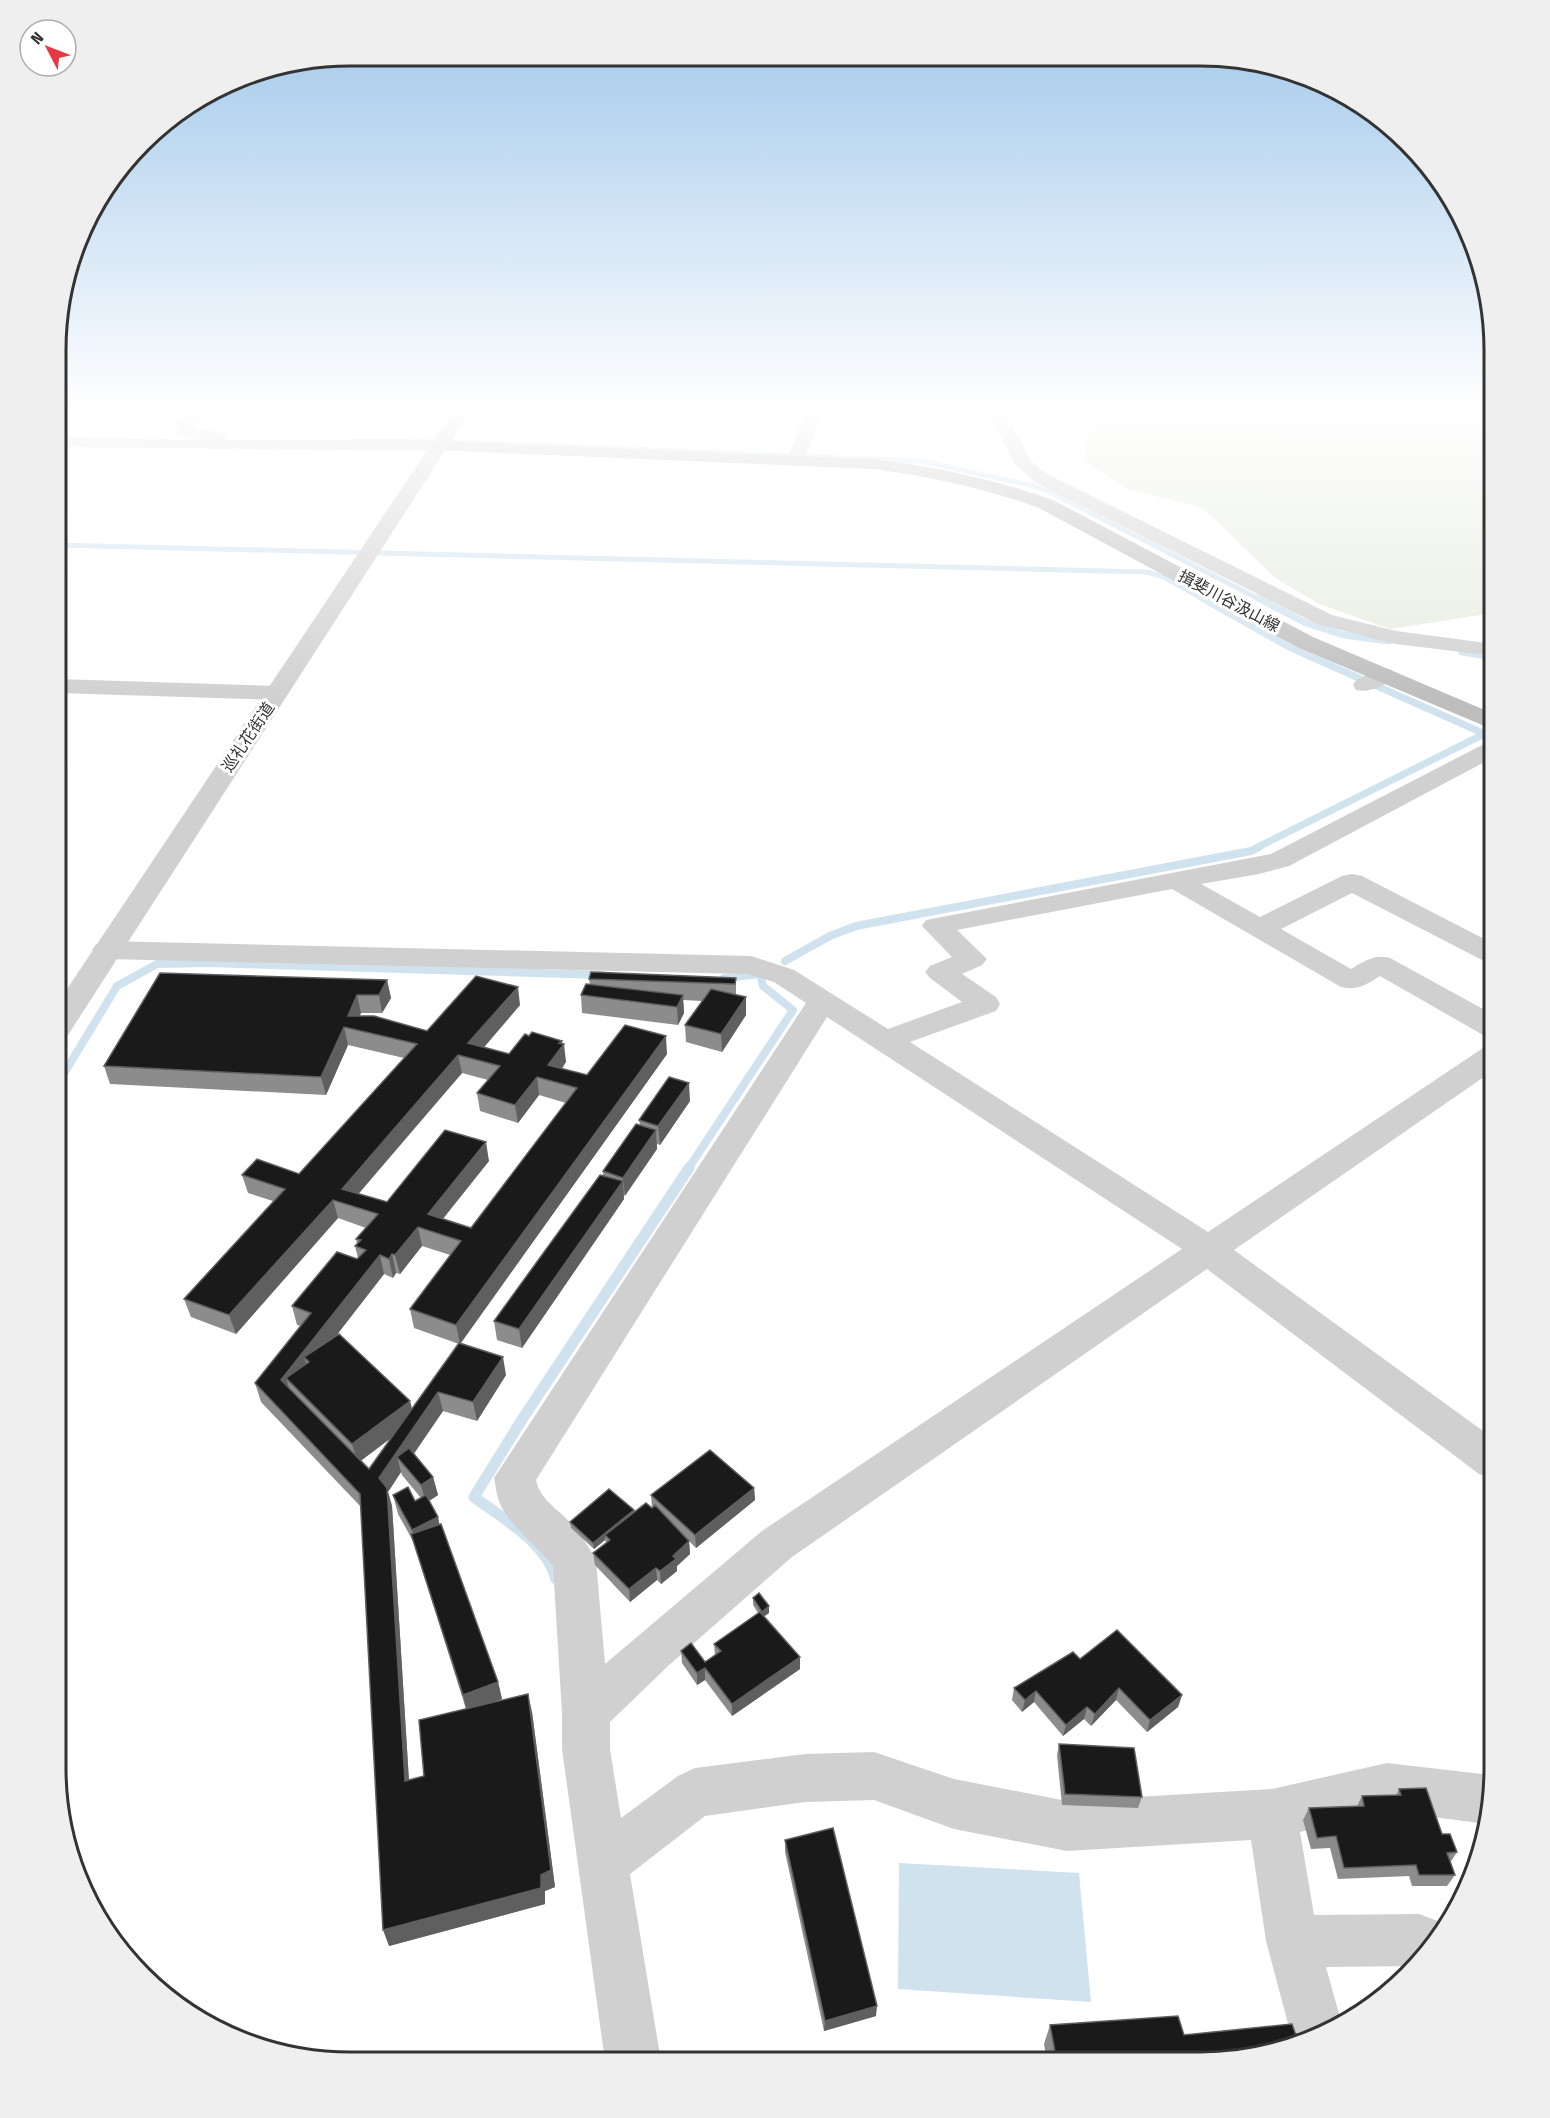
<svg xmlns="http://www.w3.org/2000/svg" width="1550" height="2118" viewBox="0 0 1550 2118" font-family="'Fira Sans Condensed','Noto Sans JP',sans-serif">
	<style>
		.green { fill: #e6ecdf }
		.water { fill: #cfe2ee }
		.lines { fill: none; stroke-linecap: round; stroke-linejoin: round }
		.stream-far3 { stroke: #cfe2ee; stroke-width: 5 }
		.stream-far2 { stroke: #cfe2ee; stroke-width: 7 }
		.stream-far1 { stroke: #cfe2ee; stroke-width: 8 }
		.stream { stroke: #cfe2ee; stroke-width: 11 }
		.minor { fill: #d0d0d0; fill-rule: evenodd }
		.tertiary { fill: #d0d0d0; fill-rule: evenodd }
		.secondary { fill: #bdbdbd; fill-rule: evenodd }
		.wall { fill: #8c8c8c; fill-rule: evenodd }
		.shaded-wall { fill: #5f5f5f }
		.building { fill: #1a1a1a; stroke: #5f5f5f; stroke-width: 1.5; fill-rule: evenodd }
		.labels { text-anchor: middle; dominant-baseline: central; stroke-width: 6; stroke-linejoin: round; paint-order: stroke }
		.far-street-label { font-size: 16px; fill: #333; stroke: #fff }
		.rim { fill: none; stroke: #333; stroke-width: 3 }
	</style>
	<rect width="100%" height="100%" fill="#fff"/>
	<path class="green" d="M1121,407H1494V613L1390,629L1319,604L1274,577L1203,508L1126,489L1084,461L1091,416Z"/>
	<path class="water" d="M899,1863L1079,1873L1091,2002L898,1989Z"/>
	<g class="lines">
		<g class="stream-far3">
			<path d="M194,407L176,427L179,434L212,439"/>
			<path d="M415,440L921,461L1034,486L1050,492L1261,600"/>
			<path d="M58,545L1147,572L1164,577L1205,600"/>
		</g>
		<g class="stream-far2">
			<path d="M1202,598L1289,647L1485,734"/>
			<path d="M1258,598L1306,623L1344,635L1389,641"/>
			<path d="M1462,652L1494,657"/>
			<path d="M1256,848L1494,729"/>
		</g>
		<g class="stream-far1">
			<path d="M785,961L830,936L856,926L1251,851L1259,847"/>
			<path d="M724,978L760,974"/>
			<path d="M57,1085L117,986L157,964L209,963L602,975"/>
			<path d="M688,1169L793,1010L763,986L760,974L762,973"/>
		</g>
		<path class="stream" d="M556,1579C546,1542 503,1519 474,1497L523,1418L689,1168"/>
		<g class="minor">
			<path d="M196,407H213L194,424L195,428L224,433L226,437L225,440L413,439L439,441L447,446L439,451L58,447V437L207,440L181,434L178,423Z"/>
			<path d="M803,407H819V419L804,460L801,464H789L786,460L803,419Z"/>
			<path d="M986,407H1002L1031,461L1047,474L1332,615L1396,631L1494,644V656L1396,644L1317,624L1035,482L1015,464Z"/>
			<path d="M1384,668L1392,670L1395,675C1387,686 1369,693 1356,690L1353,685L1356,680Z"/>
			<path d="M57,679L277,686L285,688L288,693L285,698L277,700L57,693Z"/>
			<path d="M1494,741V757L1289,866L1259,874L1201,884L1260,917L1342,876L1352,874L1362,876L1494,944V964L1484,961L1352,893L1281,929L1351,969C1365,961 1374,954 1390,958L1494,1015V1038L1483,1035L1380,976C1366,985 1357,991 1341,987L1172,889L957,930L987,959L982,965L962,974L996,997L1000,1004L996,1011L910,1042L1208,1232L1483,1048L1494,1045V1070L1234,1250L1494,1439V1479L1479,1474L1207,1269L792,1557L668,1666L610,1722V1749L621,1818L678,1776L695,1768L805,1754L874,1752L954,1779L1067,1801L1272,1789L1387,1763L1491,1775L1494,1777L1487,1824L1387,1811L1300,1832L1314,1915L1419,1914L1438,1921L1443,1934L1415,1966L1326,1967L1342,2025L1331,2032L1294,2046L1266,1941L1251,1840L1067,1851L954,1829L874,1800L805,1802L705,1816L630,1874L661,2061H605L562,1749V1713L553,1566C538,1546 507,1524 499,1501C496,1494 496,1486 494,1478L806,1003L774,982L748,974L106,959L96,956L92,950L96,944L106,941L751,956L794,970L888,1029L962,1002L930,978L925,972L930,966L952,957L922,926L926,920L1271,854L1486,743ZM827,1017L1182,1249L762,1531L605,1664L596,1561C590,1548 582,1536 572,1524C559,1510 540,1500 536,1480Z"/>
		</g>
		<path class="tertiary" d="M439,441L445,442L448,446L68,1035L57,1038V1004L430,446L433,442Z"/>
		<path class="secondary" d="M457,407H473L451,441L874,459C936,467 994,479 1053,500L1313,637L1494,714V730L1297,647L1039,508C984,488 932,477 874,469L433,450L430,446Z"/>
	</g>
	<g class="wall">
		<path d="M736,978V995L746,997V1015L722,1052L686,1042L685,1025L702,1001L683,1000L684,1013L678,1025L582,1013L581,995L590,985L589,979Z"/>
		<path d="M387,980L391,998L382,1013H361L359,1016L427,1031L520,1005L484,1047L509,1054L562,1041L566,1062L562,1069L587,1075L667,1054L461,1343L506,1375L477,1421L443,1411L414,1454L433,1477L438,1495L429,1501L438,1517L439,1525L498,1682L502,1699L493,1703L532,1712L555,1887L545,1891V1904L389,1946L361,1507L261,1402L255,1383L301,1326L297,1325L292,1306L357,1259L358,1258L355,1246L357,1244L356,1239L366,1228L338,1218L236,1334L191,1317L184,1299L273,1201L248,1193L242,1175L299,1174L404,1058L348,1045L326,1095L110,1084L104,1066ZM462,1073L488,1080L477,1093L480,1111L518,1123L539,1095L566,1103L471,1228L443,1219L489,1161L387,1202L358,1193ZM422,1246L450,1255L410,1309L414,1328L459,1344L412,1409L336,1336L384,1274L393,1278L396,1273L400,1274ZM393,1436L369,1469L361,1460ZM401,1472L402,1475L421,1498L415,1501L393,1495L398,1514L413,1541L466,1709L424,1776L409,1780L392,1506L388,1492Z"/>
		<path d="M690,1101L660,1145L657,1144V1149L624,1196V1199L522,1348L497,1340L494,1321L603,1176V1171L640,1125L639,1120Z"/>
		<path d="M754,1488L755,1500L696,1548L689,1541L690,1554L677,1566V1571L661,1584L657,1580L630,1602L595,1565L593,1553L606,1543L605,1540L594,1549L571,1528L570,1522L634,1512L652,1508L651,1495Z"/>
		<path d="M753,1598L769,1613L764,1616L800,1657V1669L732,1716L705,1680L697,1685L682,1663L681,1651L705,1662L715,1655L714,1644L758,1613L753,1605Z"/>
		<path d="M1080,1659L1182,1695L1178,1707L1147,1732L1116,1700L1091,1726L1084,1719L1063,1736L1034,1702L1022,1712L1012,1700L1014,1688Z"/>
		<path d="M1059,1744L1142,1797L1138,1808L1062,1805L1057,1755Z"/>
		<path d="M1399,1789L1442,1834L1457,1852L1450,1863L1455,1875L1447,1886H1412L1409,1876L1338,1879L1330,1848L1311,1849L1303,1820L1309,1808L1357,1806L1362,1796L1396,1795Z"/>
		<path d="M785,1840L876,2016L824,2031L785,1852Z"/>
		<path d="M1465,1880H1470L1460,1901L1457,1891Z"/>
		<path d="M1050,2025L1184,2035L1201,2062H1047L1044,2044Z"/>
	</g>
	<g class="shaded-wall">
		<path d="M387,980L391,998L382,1013L379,995Z"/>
		<path d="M518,987L520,1005L474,1059L468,1043Z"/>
		<path d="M357,995L361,1013L354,1029L348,1016Z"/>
		<path d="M683,995L684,1013L678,1025L677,1007Z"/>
		<path d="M746,997V1015L722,1052L721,1034Z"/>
		<path d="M344,1027L348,1045L326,1095L321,1077Z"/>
		<path d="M666,1036L667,1054L460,1344L456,1325Z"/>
		<path d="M562,1041V1047L564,1044L566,1062L552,1081L548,1065L559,1043Z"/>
		<path d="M458,1055L462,1073L349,1205L342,1189Z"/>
		<path d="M537,1077L539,1095L518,1123L515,1105Z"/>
		<path d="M689,1083L690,1101L660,1145L658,1126Z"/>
		<path d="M656,1130L657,1149L625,1196L623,1178Z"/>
		<path d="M486,1142L489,1161L432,1232L428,1214Z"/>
		<path d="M623,1181L624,1199L522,1348L519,1329Z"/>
		<path d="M333,1200L338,1218L236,1334L229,1315Z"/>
		<path d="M418,1227L422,1246L400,1274L395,1255Z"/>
		<path d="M392,1254L396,1273L393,1278L389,1259Z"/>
		<path d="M380,1255L384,1274L311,1368L309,1362L304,1357L309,1372L286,1378L291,1394L281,1380Z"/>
		<path d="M503,1357L506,1375L477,1421L473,1402Z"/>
		<path d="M438,1392L443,1411L405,1466L397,1457L401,1472L388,1492L392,1506L410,1798L405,1781L379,1478Z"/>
		<path d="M410,1401L415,1420L358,1463L352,1444Z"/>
		<path d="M433,1477L438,1495L426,1503L421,1485Z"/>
		<path d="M754,1488L755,1500L696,1548L695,1535Z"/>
		<path d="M634,1510L635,1516L605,1535V1540L594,1549L593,1543Z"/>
		<path d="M438,1517L442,1536L417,1548L412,1530Z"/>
		<path d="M689,1541L690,1554L677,1566V1571L661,1584L660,1571L673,1556Z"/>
		<path d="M656,1568L657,1580L630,1602L629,1589Z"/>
		<path d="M769,1606V1613L762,1618V1612Z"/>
		<path d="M800,1657V1669L732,1716V1704Z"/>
		<path d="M705,1668V1680L697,1685V1673Z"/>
		<path d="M498,1682L502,1699L467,1713L463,1695Z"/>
		<path d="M1119,1688L1116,1700L1091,1726L1095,1714Z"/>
		<path d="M1036,1691L1034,1702L1022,1712L1025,1700Z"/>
		<path d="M528,1694L532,1712L555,1887L545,1891V1904L389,1946L383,1930Z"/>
		<path d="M1182,1695L1178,1707L1147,1732L1150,1720Z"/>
		<path d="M1087,1707L1084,1719L1063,1736L1066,1725Z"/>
		<path d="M877,2006L876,2016L824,2031L825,2021Z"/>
	</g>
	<g class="building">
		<path d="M591,972L736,978L735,984L589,979Z"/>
		<path d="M160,973L387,980L379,995H357L348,1016H374L427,1031L476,976L518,987L468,1043L509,1054L525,1034L529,1036L532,1032L562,1041L559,1043L564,1044L548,1065L587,1075L625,1025L666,1036L456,1325L410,1309L461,1241L418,1227L395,1255L392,1254L389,1259L380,1255L281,1380L369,1469L459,1343L503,1357L473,1402L438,1392L379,1478L387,1488L405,1781L424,1776L419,1720L528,1694L551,1870L541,1875V1888L383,1930L360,1494L255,1383L311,1313L292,1306L337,1252L357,1259L366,1250L355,1246L361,1240L356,1239L378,1214L333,1200L229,1315L184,1299L285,1189L242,1175L257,1159L299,1174L417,1044L344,1027L321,1077L104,1066ZM458,1055L500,1066L477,1093L515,1105L537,1077L577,1088L471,1228L428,1214L486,1142L445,1130L387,1202L342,1189Z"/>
		<path d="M586,984L683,995L677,1007L581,995Z"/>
		<path d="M711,989L746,997L721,1034L685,1025Z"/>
		<path d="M669,1077L689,1083L658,1126L639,1120Z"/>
		<path d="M636,1124L656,1130L623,1178L603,1171Z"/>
		<path d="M600,1175L623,1181L519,1329L494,1321Z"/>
		<path d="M339,1334L410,1401L352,1444L286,1378L309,1362L304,1357Z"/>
		<path d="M409,1448L433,1477L421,1485L397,1457Z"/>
		<path d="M710,1450L754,1488L695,1535L651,1495Z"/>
		<path d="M408,1487L415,1501L426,1495L438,1517L412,1530L393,1495Z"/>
		<path d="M609,1489L634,1510L593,1543L570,1522Z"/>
		<path d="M646,1503L652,1508L655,1505L689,1541L673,1556L676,1559L660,1571L656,1568L629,1589L593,1553L610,1540L605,1535Z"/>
		<path d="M441,1524L498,1682L463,1695L411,1534Z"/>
		<path d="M759,1593L769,1606L762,1612L753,1598Z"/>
		<path d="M760,1612L800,1657L732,1704L705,1668L697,1673L681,1651L691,1643L705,1662L721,1651L714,1644Z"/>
		<path d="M1117,1630L1182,1695L1150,1720L1119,1688L1095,1714L1087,1707L1066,1725L1036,1691L1025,1700L1014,1688L1073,1652L1080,1659Z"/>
		<path d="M1059,1744L1134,1748L1142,1797L1065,1794Z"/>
		<path d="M1426,1788L1442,1834H1450L1457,1852L1447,1853L1455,1875H1419L1416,1865L1344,1868L1336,1836L1317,1838L1309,1808L1364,1806L1362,1796L1401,1795L1399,1789Z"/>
		<path d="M833,1828L877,2006L825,2021L785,1840Z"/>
		<path d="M1465,1880H1470L1467,1888Z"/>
		<path d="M1178,2016L1184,2035L1292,2024L1299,2044L1276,2053L1201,2062H1057L1050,2025Z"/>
		<path d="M1007,2053L1009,2062H972Z"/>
		<path d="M1043,2056L1044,2062H1025L1024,2060Z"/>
	</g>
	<linearGradient id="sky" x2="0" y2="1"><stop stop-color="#9ec6ea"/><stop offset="0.58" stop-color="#fff"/><stop offset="1" stop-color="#fff" stop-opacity="0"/></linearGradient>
	<rect width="1550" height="703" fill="url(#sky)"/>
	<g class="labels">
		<g class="far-street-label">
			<text transform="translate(1229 601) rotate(28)">揖斐川谷汲山線</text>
			<text transform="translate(248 737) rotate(-56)">巡礼花街道</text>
		</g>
	</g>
	<path d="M0 0H1550V2118H0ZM350 66H1200A284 284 0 0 1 1484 350V1768A284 284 0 0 1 1200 2052H350A284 284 0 0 1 66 1768V350A284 284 0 0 1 350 66Z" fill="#efefef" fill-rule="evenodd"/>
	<path class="rim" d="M350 66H1200A284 284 0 0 1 1484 350V1768A284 284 0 0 1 1200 2052H350A284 284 0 0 1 66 1768V350A284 284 0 0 1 350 66Z"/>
	<g transform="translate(48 48) rotate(312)"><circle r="28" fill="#ffffff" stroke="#adadad" stroke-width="1.5"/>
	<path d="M0-4.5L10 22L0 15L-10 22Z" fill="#e63946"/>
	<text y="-9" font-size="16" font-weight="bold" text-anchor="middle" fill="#333333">N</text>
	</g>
</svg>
